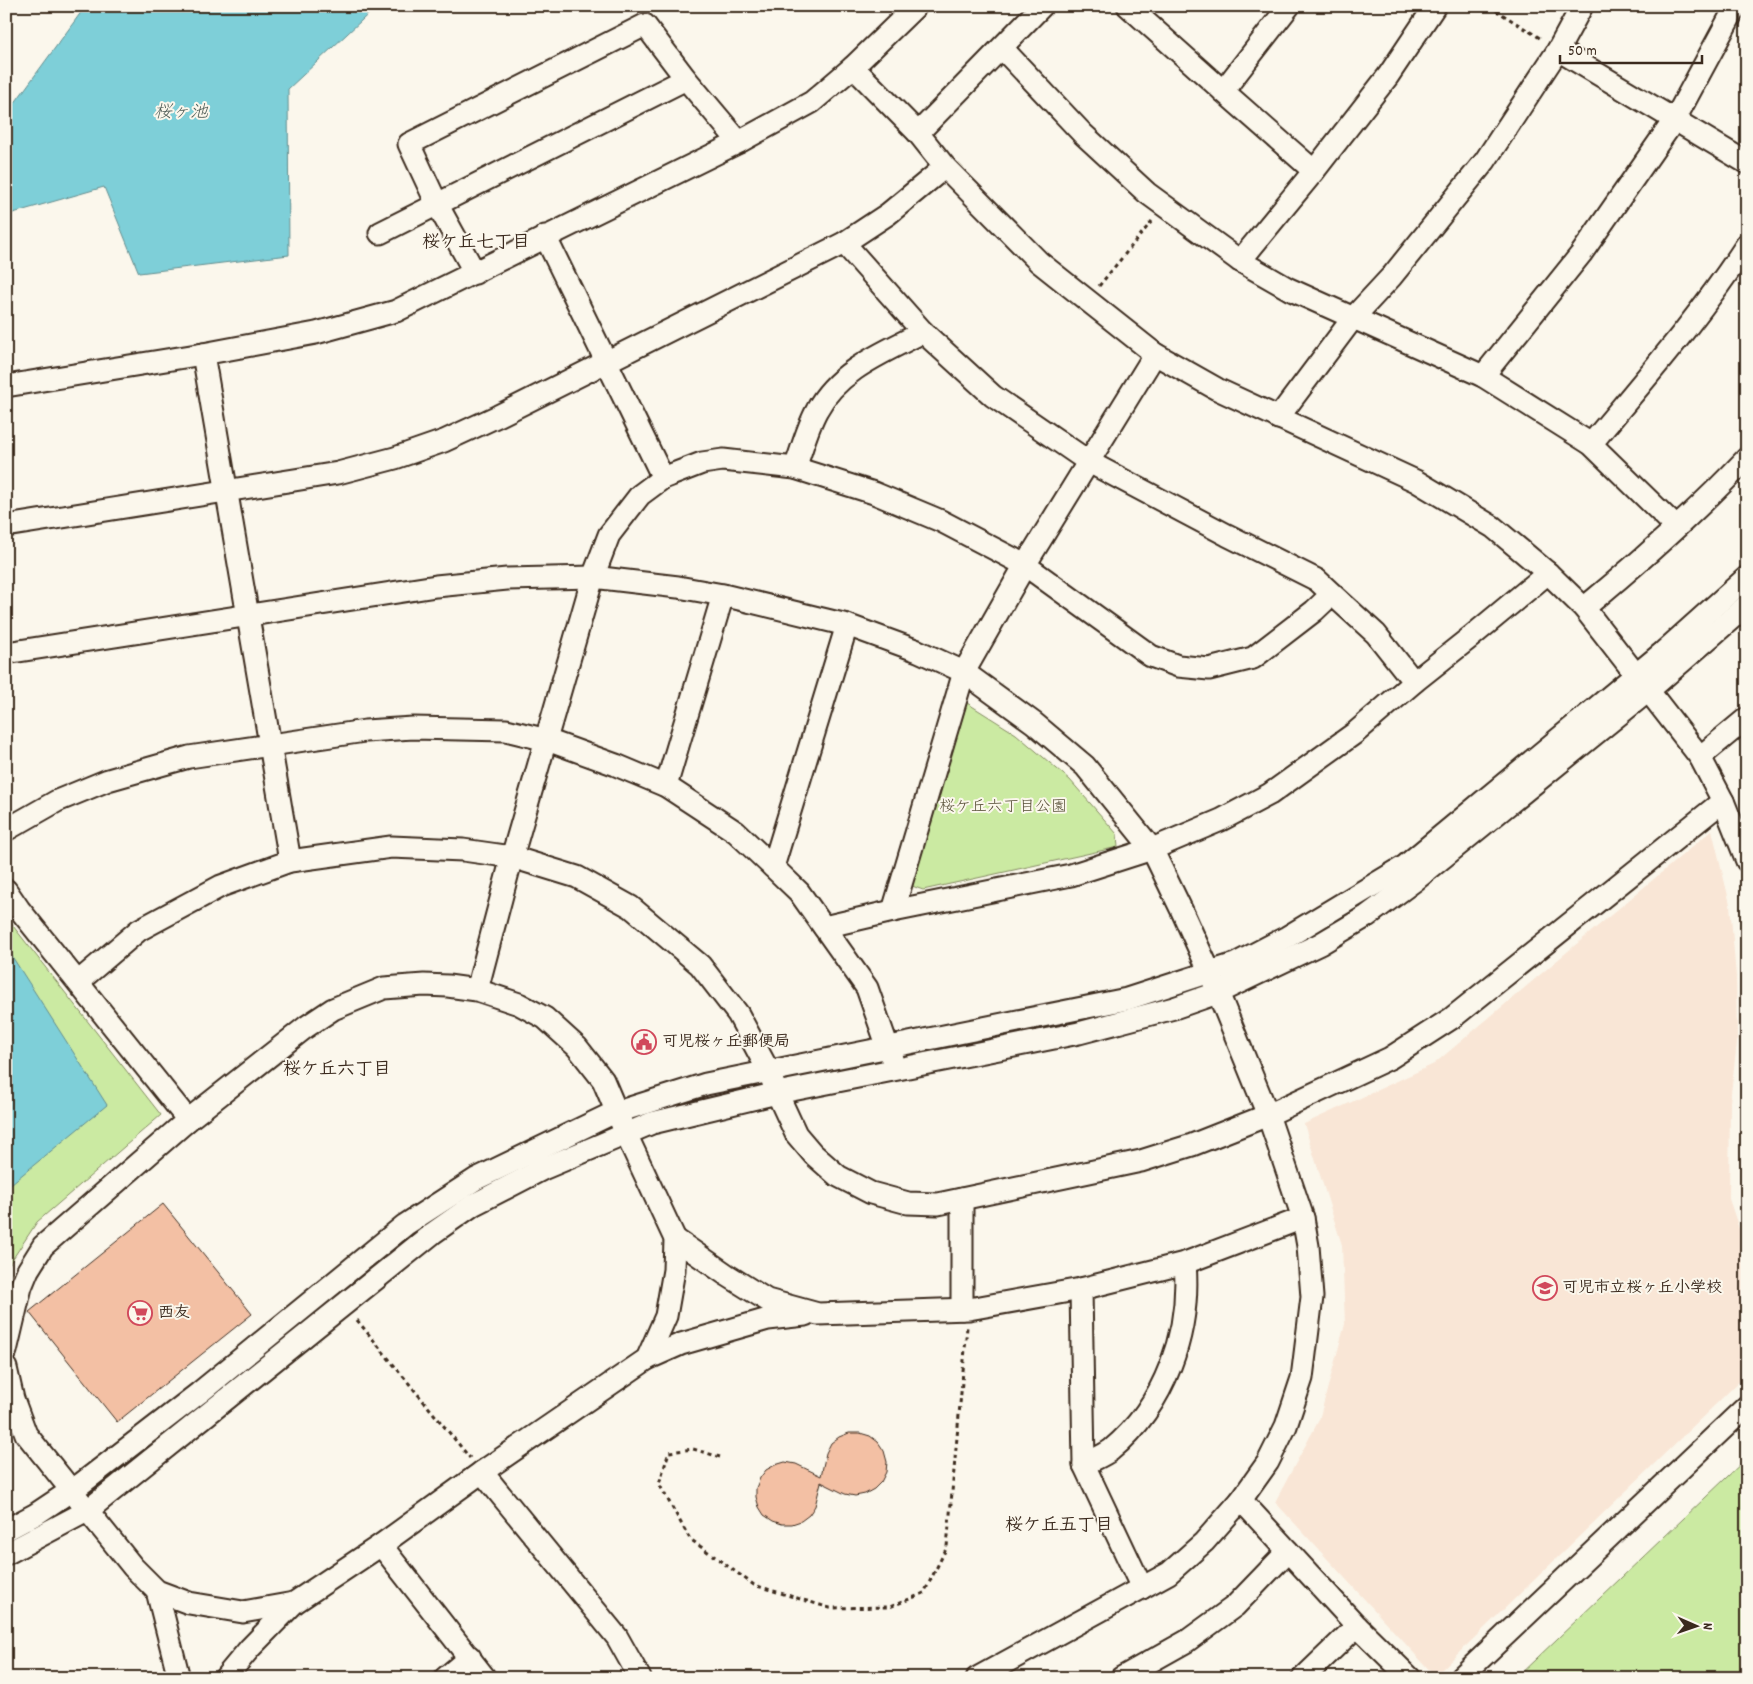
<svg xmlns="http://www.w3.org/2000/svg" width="1753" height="1684" viewBox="0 0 1753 1684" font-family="Dekko,'Klee One',sans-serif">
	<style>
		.built { fill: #f9e6d6 }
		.green { fill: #cbeaa2; stroke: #838a60 }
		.water { fill: #7ecfd8; stroke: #638d8e }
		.building { fill: #f3c0a4; stroke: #3b2a1e }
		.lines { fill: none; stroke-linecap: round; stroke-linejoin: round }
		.minor-casing { stroke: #3b2a1e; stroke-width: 25 }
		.path { stroke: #3b2a1e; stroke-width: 3; stroke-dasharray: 4 4; stroke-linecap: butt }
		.minor { stroke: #fbf7ec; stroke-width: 21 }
		.labels { text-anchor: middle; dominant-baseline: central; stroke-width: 4; stroke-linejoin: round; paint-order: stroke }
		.park-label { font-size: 16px; fill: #585038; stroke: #fbf7ec }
		.poi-label { font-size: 16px; font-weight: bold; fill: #3b2a1e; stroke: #fbf7ec; text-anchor: start }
		.water-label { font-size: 18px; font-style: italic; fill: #4f5c56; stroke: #fbf7ec }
		.neighbourhood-label { font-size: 18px; font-weight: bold; fill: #3b2a1e; stroke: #fbf7ec }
	</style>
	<rect width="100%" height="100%" fill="#fbf7ec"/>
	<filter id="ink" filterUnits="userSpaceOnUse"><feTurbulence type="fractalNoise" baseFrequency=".02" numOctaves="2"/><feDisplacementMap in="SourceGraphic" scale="10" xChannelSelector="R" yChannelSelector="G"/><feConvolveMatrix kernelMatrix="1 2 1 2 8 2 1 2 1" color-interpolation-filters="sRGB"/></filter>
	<g filter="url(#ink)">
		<path class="built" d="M1712,830L1730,904L1736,977L1737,1042L1730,1102L1729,1199L1747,1252V1374L1435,1676L1275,1502L1319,1420L1345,1324L1342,1245L1304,1124L1434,1064Z"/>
		<g class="green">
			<path d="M967,703L1016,734L1070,780L1117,834L1118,847L923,890L912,886Z"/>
			<path d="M6,917L161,1115L37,1222L6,1269Z"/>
			<path d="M1747,1458V1678H1516Z"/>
		</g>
		<g class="water">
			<path d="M89,6H377L288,89L289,255L139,273L104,187L6,215V110L14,104L82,11Z"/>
			<path d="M6,947L107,1105L6,1188Z"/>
		</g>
		<g class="building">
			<path d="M163,1204L252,1314L117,1422L29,1312Z"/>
			<path d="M849,1433H860L870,1436L878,1442L884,1451L887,1462L886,1472L881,1482L874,1489L865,1494L855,1496L845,1494L821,1482L815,1506L809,1515L801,1521L792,1524H782L773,1521L764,1515L759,1507L756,1497V1488L760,1478L766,1470L775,1465L785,1462L796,1464L821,1476L826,1453L831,1443L839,1437Z"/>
		</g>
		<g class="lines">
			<defs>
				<g id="minor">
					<path d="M1128,6L1223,91"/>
					<path d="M1289,6L1223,91L1314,171L1240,261L1289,289L1483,376L1591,444L1676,527"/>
					<path d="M1002,48L1083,134L1147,193L1240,261"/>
					<path d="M1558,50L1747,163"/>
					<path d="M853,67L918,133L945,167L1039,262L1155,354L1217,389L1416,481L1493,527L1548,573L1584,608L1700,757L1723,801L1747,861"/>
					<path d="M918,133L1042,6"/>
					<path d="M1314,171L1388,76L1435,6"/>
					<path d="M380,233L686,79"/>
					<path d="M545,236L663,478"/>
					<path d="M844,243L923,332L993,396L1089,462L1227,535L1317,580L1332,594"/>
					<path d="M475,273L437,204L409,144L645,25L686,79L739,142"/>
					<path d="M203,354L290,861"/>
					<path d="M1483,376L1581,254L1675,119L1736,6"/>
					<path d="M6,386L203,354L316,333L396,311L739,142L812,102L853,67L916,6"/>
					<path d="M1278,418L1353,318L1392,276L1485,161L1558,50L1582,6"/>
					<path d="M1591,444C1645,379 1701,315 1747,244"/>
					<path d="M795,468C802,449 807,428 817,410C838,370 885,352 923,332"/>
					<path d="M6,526L338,473L395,458L444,441L498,416L844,243L888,214L945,167"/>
					<path d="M1584,608C1641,561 1696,512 1747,458"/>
					<path d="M6,653L436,586L507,579L593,577L678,587L723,595L847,625L918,651L964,672L1034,723L1085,766L1152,849L1182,911L1210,973L1268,1115L1303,1218L1308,1246L1312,1297L1302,1378L1286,1426L1268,1462L1241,1500L1204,1542L1169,1573L977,1678"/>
					<path d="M1700,757L1747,718"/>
					<path d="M666,786L723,595"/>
					<path d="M6,830L57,801L108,780L189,757L365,731L413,728L506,730L547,740L616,765L666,786L736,832L773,867L799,892L867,988L892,1059"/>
					<path d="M773,867L847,625"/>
					<path d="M6,890L19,909L188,1120"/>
					<path d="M893,911L964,672L1025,565L1155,354"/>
					<path d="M824,927L893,911L1071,875L1152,849L1221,820L1270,794L1355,733L1414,682L1472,636L1548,573"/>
					<path d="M78,982L139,930L221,886L290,861L391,847L463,850L512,857L577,877L631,907L700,965L738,1014L769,1072L777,1093L796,1134L813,1154L838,1176L871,1193L908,1203L938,1204L1141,1161L1192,1145L1268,1115L1390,1058L1452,1018L1723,801"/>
					<path d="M477,990L512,857L593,577L609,535L640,495L663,478L702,463L723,460L795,468L874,493L941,521L1025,565L1151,656L1178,666L1209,669L1253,658L1314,611L1332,594L1376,634L1414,682"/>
					<path d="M962,1199V1309"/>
					<path d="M675,1239L727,1275L767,1300L818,1314L969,1309L1081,1289L1185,1263L1303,1218"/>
					<path d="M1081,1289L1084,1465L1142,1588"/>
					<path d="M6,1351L21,1287L28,1270L43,1246L188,1120L306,1027L333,1009L384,988L424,985L448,986L477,990L519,1004L545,1018L577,1047L603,1080L626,1134L675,1239L674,1270L666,1316L647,1359L482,1472L381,1545L294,1603L250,1648L225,1678"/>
					<path d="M647,1359L681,1344L768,1319L805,1315"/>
					<path d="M6,1368L13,1399L26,1434L133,1567L157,1591L189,1603L243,1612L294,1603"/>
					<path d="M1084,1465C1092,1460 1103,1456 1111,1450C1165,1405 1191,1332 1185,1263"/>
					<path d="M482,1472L617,1637L640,1678"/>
					<path d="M1241,1500L1357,1626L1410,1678"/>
					<path d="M6,1530L36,1514L81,1484L199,1393L405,1225L476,1179L611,1114L706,1084L1127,999L1235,964L1287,937L1405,866L1661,654L1747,577"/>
					<path d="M381,1545L485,1678"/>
					<path d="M6,1554L87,1511L433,1233L473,1205L545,1168L652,1123L777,1093L1079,1033L1174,1008L1217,993L1320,944L1367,916L1414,881L1648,691L1747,605"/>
					<path d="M157,1591L179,1678"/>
					<path d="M445,1678L470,1657"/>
					<path d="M1121,1678L1187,1641L1235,1606L1288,1551"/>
					<path d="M1303,1678L1357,1626"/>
					<path d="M1460,1678L1747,1406"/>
				</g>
			</defs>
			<use href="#minor" class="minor-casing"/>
			<g class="path">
				<path d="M1489,6L1543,40"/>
				<path d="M1099,286L1152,221"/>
				<path d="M357,1320L470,1458"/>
				<path d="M720,1457L693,1449L669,1452L659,1484L690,1539L754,1585L830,1608L890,1607L924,1593L947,1547L967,1327"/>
			</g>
			<use href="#minor" class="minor"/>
		</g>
	</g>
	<defs>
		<symbol id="civic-ring" viewBox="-11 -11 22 22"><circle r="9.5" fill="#fbf7ec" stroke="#d1495b" stroke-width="1.5"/><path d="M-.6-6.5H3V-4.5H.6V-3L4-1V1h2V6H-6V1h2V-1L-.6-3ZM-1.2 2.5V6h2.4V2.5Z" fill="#d1495b"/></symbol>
		<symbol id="school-ring" viewBox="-11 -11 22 22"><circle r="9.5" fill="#fbf7ec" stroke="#d1495b" stroke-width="1.5"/><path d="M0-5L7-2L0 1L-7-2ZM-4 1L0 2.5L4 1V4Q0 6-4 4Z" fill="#d1495b"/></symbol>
		<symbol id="supermarket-ring" viewBox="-11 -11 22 22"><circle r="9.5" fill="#fbf7ec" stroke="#d1495b" stroke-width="1.5"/><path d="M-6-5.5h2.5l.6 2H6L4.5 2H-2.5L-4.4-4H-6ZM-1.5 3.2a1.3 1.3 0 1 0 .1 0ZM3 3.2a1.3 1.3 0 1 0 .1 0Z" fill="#d1495b"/></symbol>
	</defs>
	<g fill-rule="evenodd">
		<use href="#civic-ring" x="630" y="1028" width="28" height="28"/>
		<use href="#school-ring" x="1531" y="1274" width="28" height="28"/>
		<use href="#supermarket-ring" x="126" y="1299" width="28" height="28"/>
	</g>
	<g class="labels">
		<g class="park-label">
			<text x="1003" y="807">桜ケ丘六丁目公園</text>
		</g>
		<g class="poi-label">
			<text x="662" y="1042">可児桜ヶ丘郵便局</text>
			<text x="1562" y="1288">可児市立桜ヶ丘小学校</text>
			<text x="158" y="1313">西友</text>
		</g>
		<g class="water-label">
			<text x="181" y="113">桜ヶ池</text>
		</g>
		<g class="neighbourhood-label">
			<text x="476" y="243">桜ケ丘七丁目</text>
			<text x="337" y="1070">桜ケ丘六丁目</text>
			<text x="1059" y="1526">桜ケ丘五丁目</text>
		</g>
	</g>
	<rect width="1753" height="1684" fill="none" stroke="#fbf7ec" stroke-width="25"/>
	<rect x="12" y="12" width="1728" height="1659" fill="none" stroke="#3b2a1e" stroke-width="2" filter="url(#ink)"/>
	<g transform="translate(1696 1626) rotate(92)" stroke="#fbf7ec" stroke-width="4" paint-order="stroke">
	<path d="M0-4L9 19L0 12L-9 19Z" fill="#3b2a1e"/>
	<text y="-8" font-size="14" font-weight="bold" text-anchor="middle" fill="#3b2a1e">N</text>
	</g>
	<path d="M1560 55v8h142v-8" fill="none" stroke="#3b2a1e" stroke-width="2.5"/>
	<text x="1568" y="55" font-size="15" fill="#3b2a1e" stroke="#fbf7ec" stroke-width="4" paint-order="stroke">50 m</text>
</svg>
